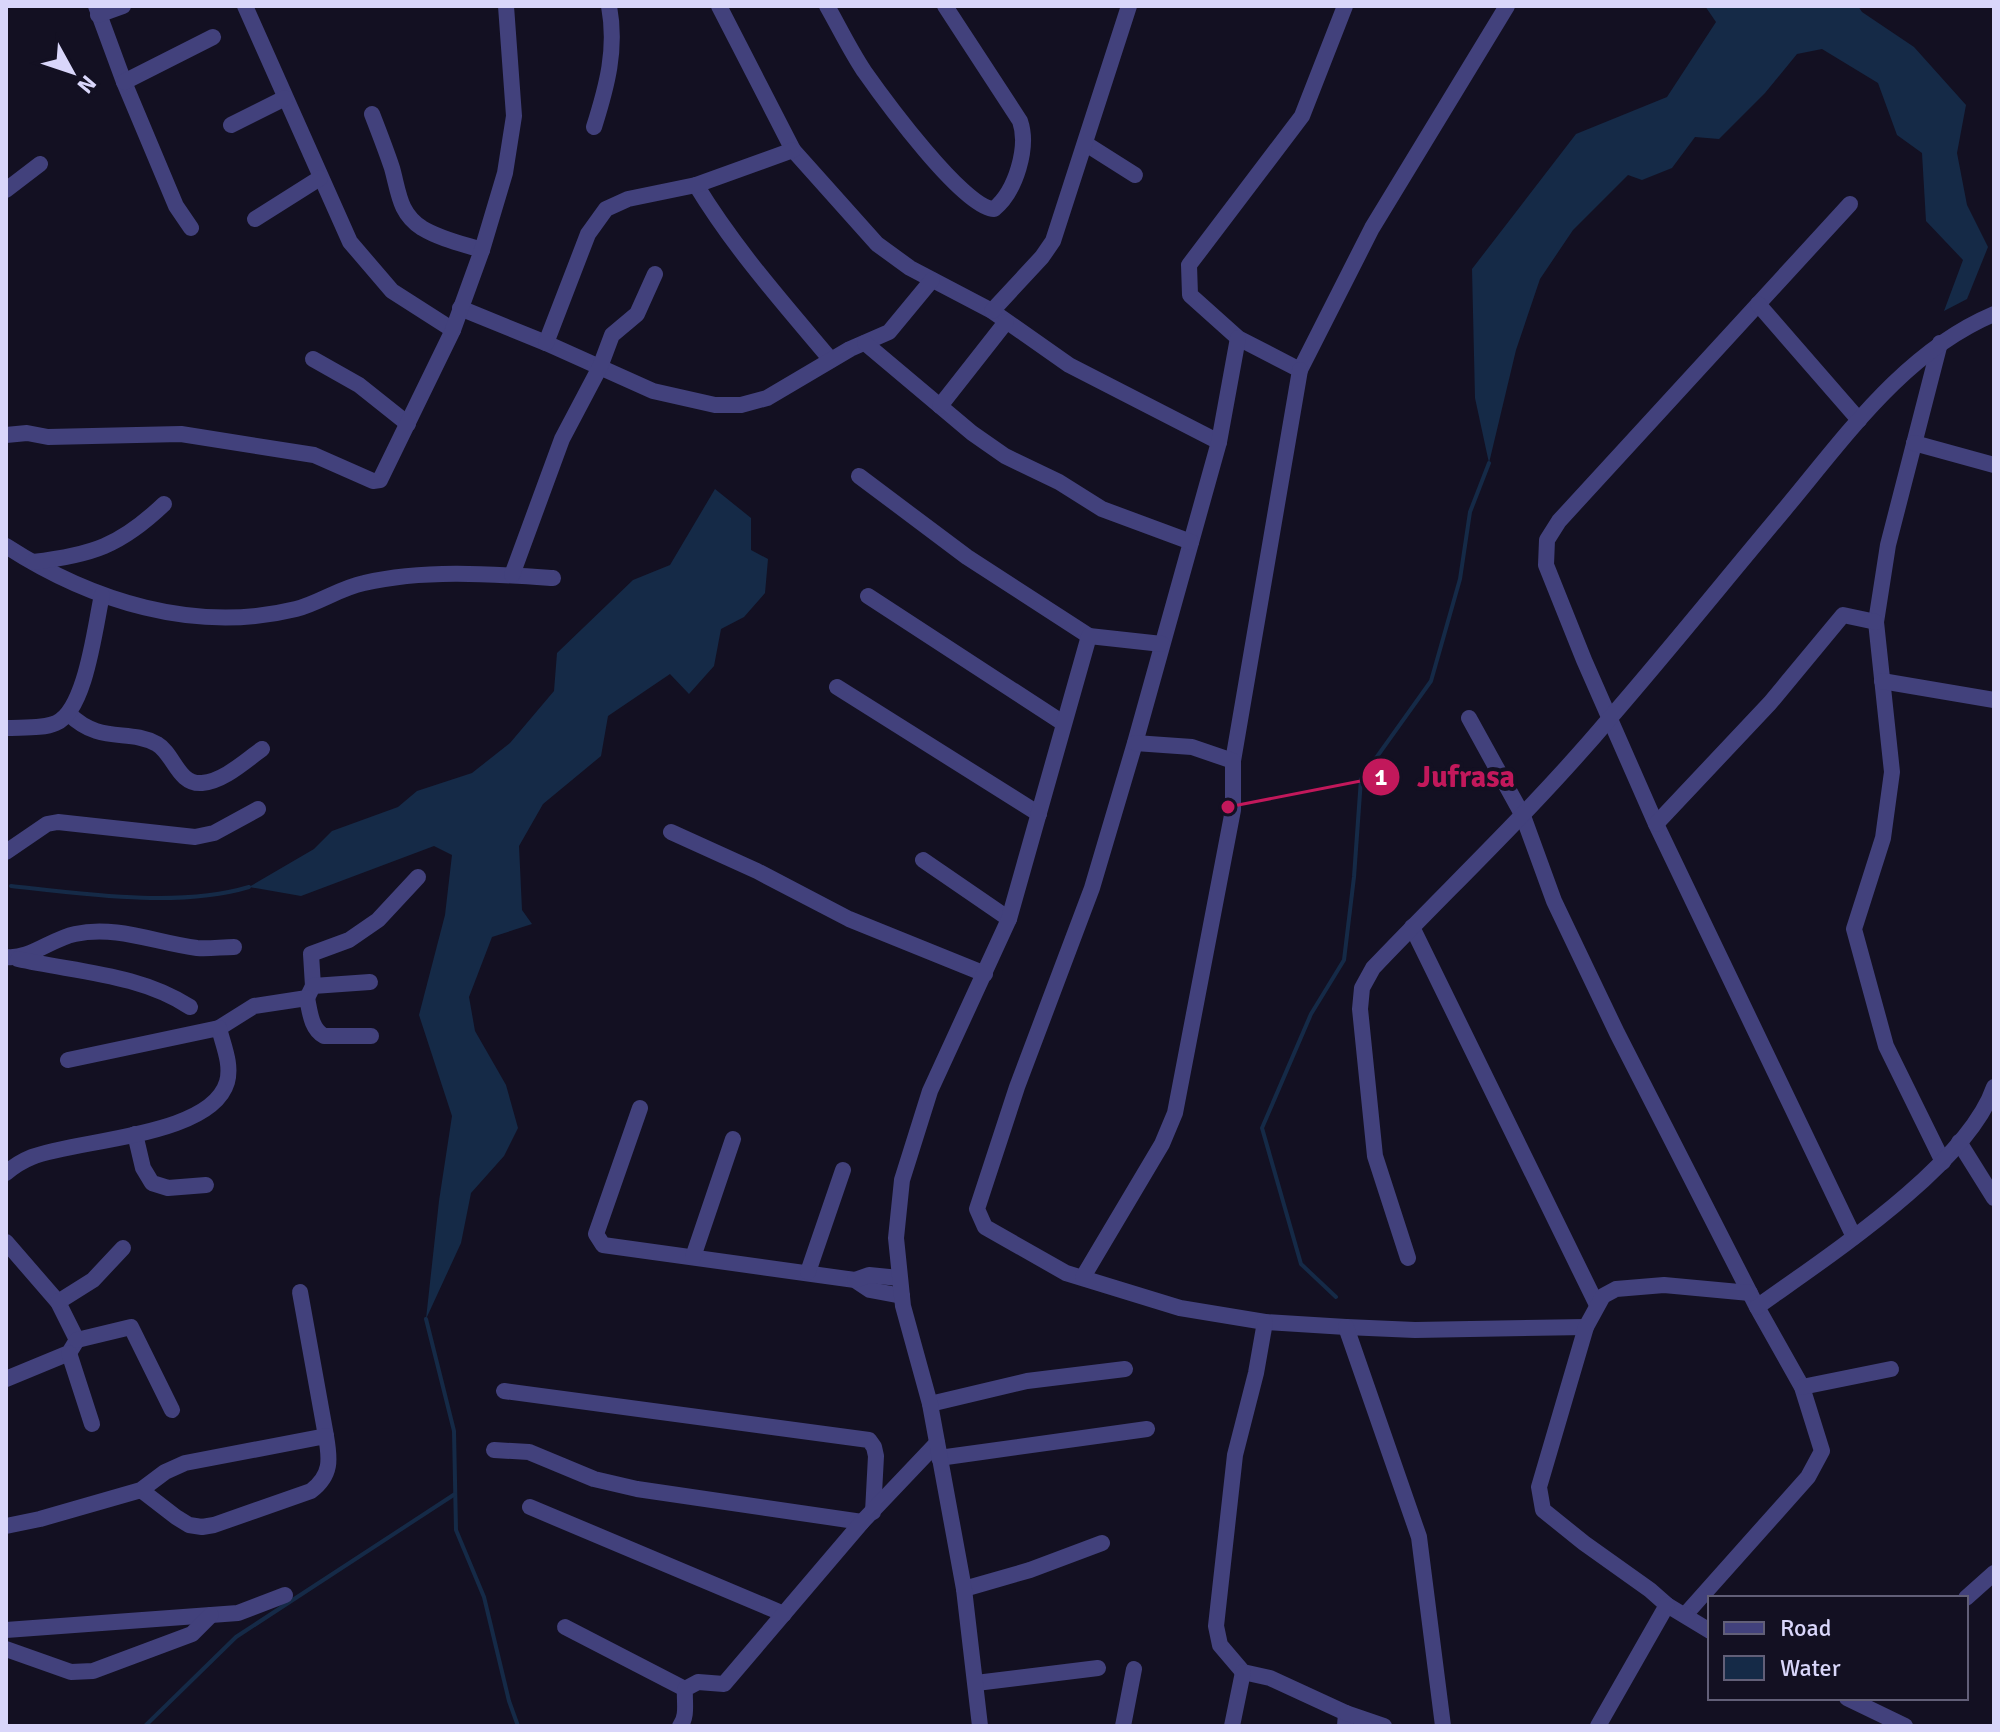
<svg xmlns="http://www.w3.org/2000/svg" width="2000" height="1732" viewBox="0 0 2000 1732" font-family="Signika,sans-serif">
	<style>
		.water { fill: #152a47 }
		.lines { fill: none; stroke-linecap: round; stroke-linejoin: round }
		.stream { stroke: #152a47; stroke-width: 4 }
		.street { stroke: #42417c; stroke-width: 16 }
		.leader { fill: none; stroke: #c2185b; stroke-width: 3 }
		.callout-dot { fill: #c2185b; stroke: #131022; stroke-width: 3 }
		.mark-label { font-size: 24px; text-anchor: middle; font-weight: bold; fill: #fff }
		.callout-label { font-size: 30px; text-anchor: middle; font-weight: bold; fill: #c2185b; stroke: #131022; stroke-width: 8; stroke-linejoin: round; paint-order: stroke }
	</style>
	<rect width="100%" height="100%" fill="#131022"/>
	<g class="water">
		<path d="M1705,6H1858L1862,12L1914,47L1966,105L1957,153L1967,205L1988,247L1967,299L1944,311L1963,260L1926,221L1922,153L1897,135L1878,83L1822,49L1797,54L1765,93L1719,139L1695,137L1672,168L1642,180L1628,175L1573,230L1540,279L1516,350L1489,463L1475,398L1472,269L1576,134L1667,97L1716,22Z"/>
		<path d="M715,489L751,518V550L768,559L765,593L744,617L721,629L714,666L689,694L670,674L608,716L601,756L543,804L519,846L522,910L532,924L492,937L469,997L475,1031L506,1085L518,1128L504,1156L471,1193L461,1243L426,1319L439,1201L452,1116L419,1015L445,915L452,855L434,846L301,896L249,887L314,849L332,831L398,807L417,791L472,773L510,743L554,691L557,653L633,580L670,565Z"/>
	</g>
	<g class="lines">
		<g class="stream">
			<path d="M11,886C83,894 179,908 249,887"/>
			<path d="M1336,1297L1301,1264L1262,1128L1311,1014L1344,960L1354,877L1361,779L1431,681L1460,579L1470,512L1489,463"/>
			<path d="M426,1319L454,1431L456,1530L484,1597L509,1701L518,1726"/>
			<path d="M145,1726L236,1637L455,1494"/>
		</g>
		<g class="street">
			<path d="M96,6L124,82L176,206L191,228"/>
			<path d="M245,6L350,242L392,291L453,330"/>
			<path d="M719,6L793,150L877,244L910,268L992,311L1069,365L1219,442"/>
			<path d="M827,6C839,27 850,50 864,71C883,98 964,209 994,209C1016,191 1029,147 1020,121L945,6"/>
			<path d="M1345,6L1302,116L1189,265L1190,295L1238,338L1300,370L1372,228L1507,6"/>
			<path d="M98,15L123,6"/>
			<path d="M124,82L213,37"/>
			<path d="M372,114C379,132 386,150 392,168C399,193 399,213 422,228C440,239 463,244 482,250"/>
			<path d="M231,125L285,98"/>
			<path d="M594,127C607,86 617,49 609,6"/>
			<path d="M1086,144L1135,175"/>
			<path d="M696,185C735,249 783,303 831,360"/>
			<path d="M6,190L40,164"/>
			<path d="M1850,204L1559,521L1547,540L1546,565L1584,660L1656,824L1854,1237"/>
			<path d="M255,219L320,178"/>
			<path d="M1758,304L1859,420"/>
			<path d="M460,308L546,343L653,391L715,405H741L767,398L850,349L889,332L932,280"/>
			<path d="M992,311L1042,257L1053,241L1129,6"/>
			<path d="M1238,338L1219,442L1135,743L1092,888L1017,1087L977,1209L985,1227L1066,1273L1180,1308L1265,1322L1346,1327L1415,1330L1586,1327"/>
			<path d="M546,343L588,234L606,209L628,199L696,185L793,150"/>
			<path d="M865,343L972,433L1005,456L1059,482L1102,509L1191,542"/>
			<path d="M1940,343L1888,545L1876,622L1892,772L1883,838L1854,929L1886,1046L1943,1162"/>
			<path d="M313,359L359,385L408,424"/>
			<path d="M940,406L1006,322"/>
			<path d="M6,435L27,433L48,437L181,434L314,455L373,481L380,480L453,330L482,250L505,173L514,116L506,6"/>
			<path d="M1914,443L1994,465"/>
			<path d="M859,476L967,557L1089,636"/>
			<path d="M6,546C91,601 195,634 296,609C319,603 340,588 364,583C424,569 492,574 553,578"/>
			<path d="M33,562C92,555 120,546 164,504"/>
			<path d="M512,575L562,439L600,367L612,335L637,314L655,274"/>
			<path d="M868,596L1063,723"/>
			<path d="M1882,681L1994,700"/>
			<path d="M837,687L1039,814"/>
			<path d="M69,714C101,745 128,728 157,744C174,754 178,785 202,783C224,781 245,761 262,749"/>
			<path d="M1469,718L1523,816L1554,901L1617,1033L1757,1307L1802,1387L1822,1451L1808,1477L1685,1615"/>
			<path d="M6,728C21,727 43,729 56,723C86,710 95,626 102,595"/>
			<path d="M1233,761L1300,370"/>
			<path d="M1656,824L1770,703L1843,615L1876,622"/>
			<path d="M671,832L757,871L849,919L985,974"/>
			<path d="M6,852L47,824L58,822L195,837L214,833L258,809"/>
			<path d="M923,860L1009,919"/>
			<path d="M1412,927L1597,1305"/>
			<path d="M6,957C29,960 51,939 75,934C117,925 156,943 197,948C209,949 222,947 234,947"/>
			<path d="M18,959C76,972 140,974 190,1007"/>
			<path d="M313,986L311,954L349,940L378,920L418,877"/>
			<path d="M308,996L313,986L370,982"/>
			<path d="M219,1028L254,1006L307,998C310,1012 311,1029 324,1036H371"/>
			<path d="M640,1108L596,1234L603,1245L855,1280L870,1290L902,1296"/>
			<path d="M135,1134L143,1168L152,1183L168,1188L206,1185"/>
			<path d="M1959,1142L1994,1198"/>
			<path d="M6,1173C14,1166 22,1161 32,1157C78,1139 211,1137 227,1082C232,1064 223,1045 219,1028L68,1060"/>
			<path d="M6,1242L58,1302L77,1340L69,1353L6,1379"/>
			<path d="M693,1257L733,1139"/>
			<path d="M1408,1258L1375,1156L1360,1009L1362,988L1373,968C1452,885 1536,806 1610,718C1669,650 1726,579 1784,510C1845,437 1904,352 1994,314"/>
			<path d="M808,1272L843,1170"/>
			<path d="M1083,1277L1162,1144L1175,1113L1233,810V761L1192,747L1135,743"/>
			<path d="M855,1280L869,1275L899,1278"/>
			<path d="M300,1292L326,1436"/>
			<path d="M58,1302L93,1280L123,1248"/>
			<path d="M1757,1307C1825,1258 1967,1166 1994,1087"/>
			<path d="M1265,1322L1256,1373L1235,1455L1216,1626L1220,1645L1243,1672L1270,1678L1346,1713L1345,1726"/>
			<path d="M1346,1327L1419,1537L1443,1726"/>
			<path d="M77,1340L131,1327L172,1410"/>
			<path d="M69,1353L92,1424"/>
			<path d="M1802,1387L1891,1369"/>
			<path d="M504,1391L869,1440L874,1447L876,1456L873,1512"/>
			<path d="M930,1404L1027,1381L1125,1369"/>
			<path d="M494,1450L529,1452L594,1479L637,1489L862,1522"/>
			<path d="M939,1458L1147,1429"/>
			<path d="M530,1507L784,1614"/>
			<path d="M6,1526L40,1519L141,1490L165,1472L185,1463L326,1436C330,1459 332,1475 311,1491L214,1525L202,1527L189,1525L176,1517L141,1490"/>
			<path d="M964,1589L1030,1570L1102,1543"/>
			<path d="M1966,1598L1994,1573"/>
			<path d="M565,1627L685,1689"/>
			<path d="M6,1630L238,1613L285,1595"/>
			<path d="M1710,1631L1667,1605L1650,1590L1584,1543L1543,1510L1539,1487L1586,1327L1603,1296L1616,1289L1664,1285L1750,1293"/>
			<path d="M6,1649L71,1672L93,1671L192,1634L211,1615"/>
			<path d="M976,1683L1098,1668"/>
			<path d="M1847,1698L1905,1726"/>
			<path d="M1346,1713L1384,1726"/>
			<path d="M680,1726C688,1716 684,1702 685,1689L698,1682L724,1684L862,1522L937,1443"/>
			<path d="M980,1726L964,1589L930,1404L903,1306L896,1238L902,1180L930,1091L1009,919L1089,636L1162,644"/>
			<path d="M1123,1726L1134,1669"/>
			<path d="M1232,1726L1243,1672"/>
			<path d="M1598,1726L1667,1605"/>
		</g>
	</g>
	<path class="leader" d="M1228 807L1381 777"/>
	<g class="callout-dot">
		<circle cx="1228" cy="807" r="8"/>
		<circle cx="1381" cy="777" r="20"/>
	</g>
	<g class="mark-label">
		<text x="1381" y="785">1</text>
	</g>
	<g class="callout-label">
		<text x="1466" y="787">Jufrasa</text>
	</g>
	<rect width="2000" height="1732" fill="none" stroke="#d9d6fa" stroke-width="16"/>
	<rect x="1708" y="1596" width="260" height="104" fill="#131022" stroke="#625f78" stroke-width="2"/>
	<rect x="1724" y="1622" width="40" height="12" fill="#42417c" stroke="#625f78" stroke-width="2"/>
	<text x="1780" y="1636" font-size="24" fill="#d9d6fa">Road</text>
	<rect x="1724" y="1656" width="40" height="24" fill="#152a47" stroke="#625f78" stroke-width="2"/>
	<text x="1780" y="1676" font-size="24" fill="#d9d6fa">Water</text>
	<g transform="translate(72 72) rotate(130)" stroke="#131022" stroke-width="6" paint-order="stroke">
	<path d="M0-6L14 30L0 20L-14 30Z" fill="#d9d6fa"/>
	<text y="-12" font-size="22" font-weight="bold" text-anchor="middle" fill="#d9d6fa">N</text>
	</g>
</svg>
